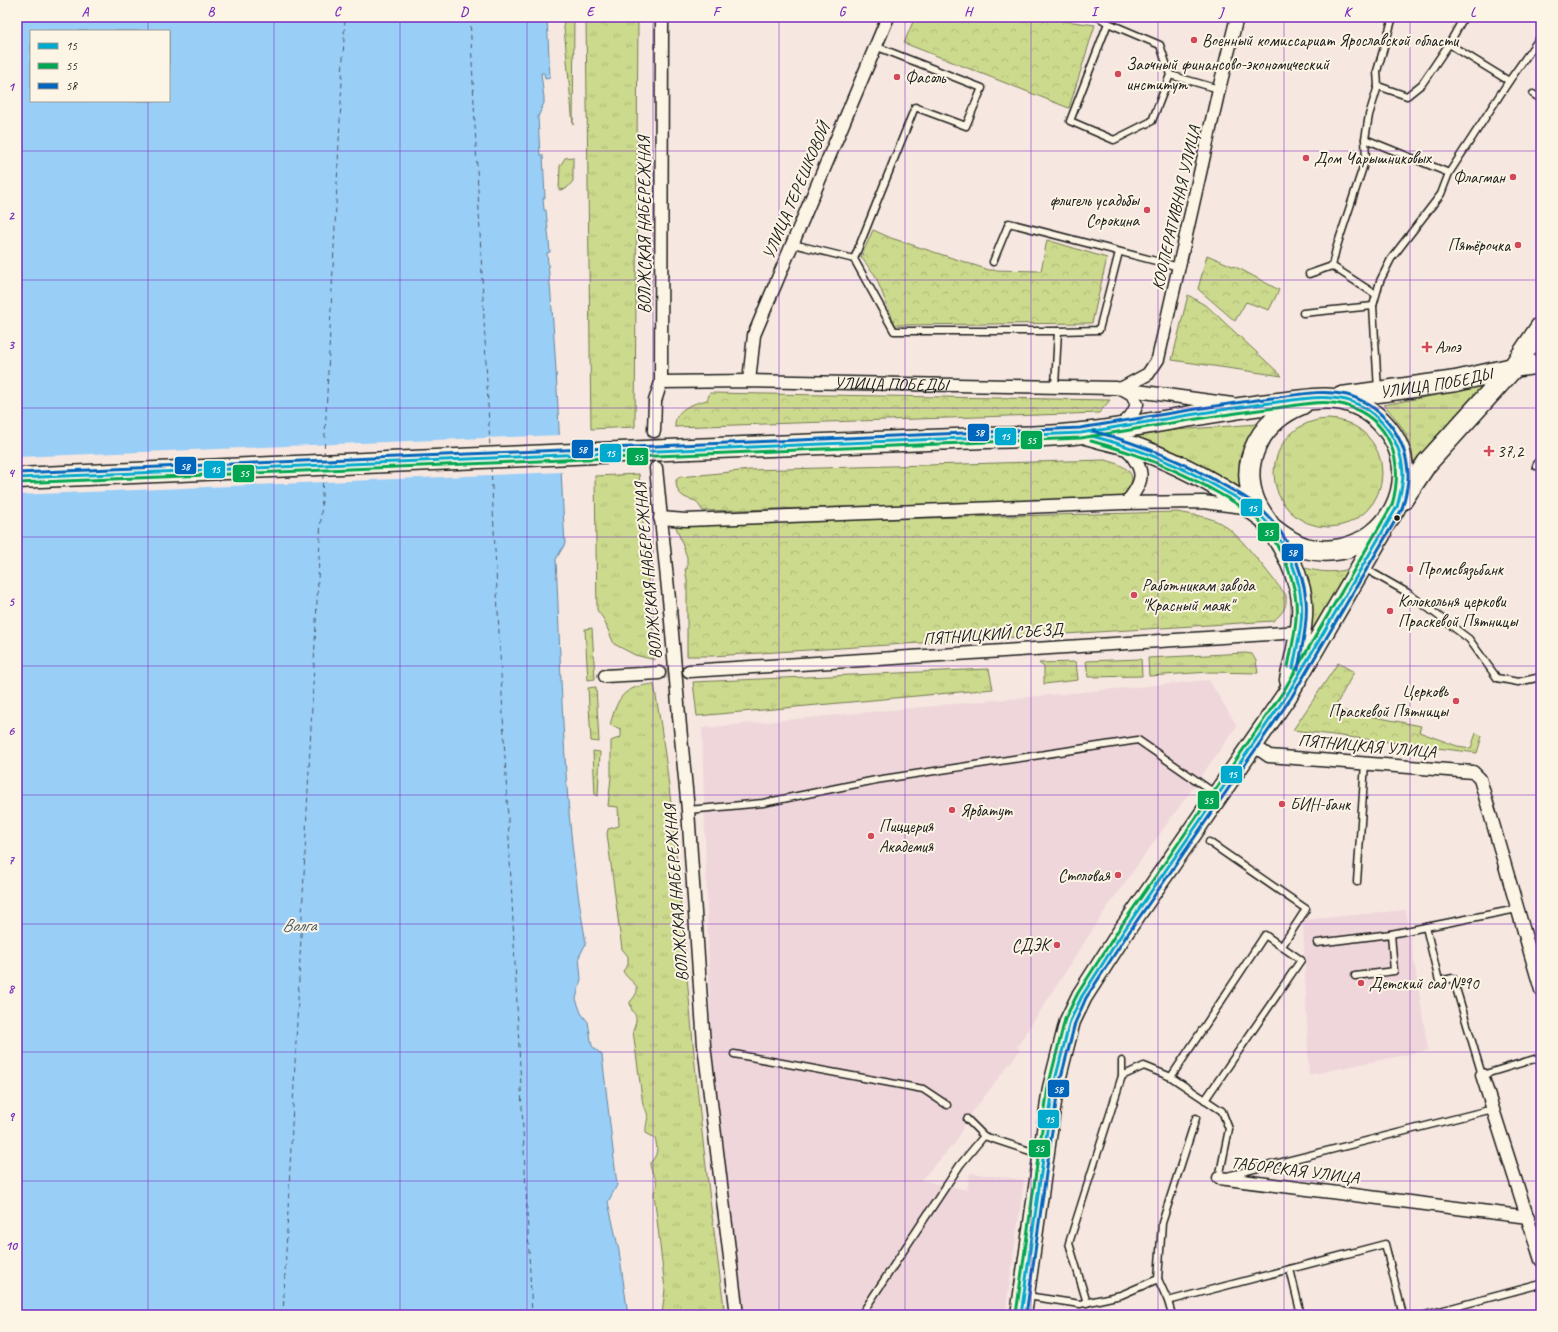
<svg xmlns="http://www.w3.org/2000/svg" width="1558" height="1332" viewBox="0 0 1558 1332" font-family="Caveat,sans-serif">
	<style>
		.built { fill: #efd6db }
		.grass { fill: url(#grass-tufts); stroke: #747b54 }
		.forest { fill: url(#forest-crowns); stroke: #747b54 }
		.water { fill: #99cef7; stroke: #67879f; fill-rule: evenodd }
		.pier { fill: #f6e7e0 }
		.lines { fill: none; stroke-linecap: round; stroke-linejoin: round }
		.ferry { stroke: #485a69; stroke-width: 1; stroke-dasharray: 5 4; stroke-linecap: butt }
		.street-tunnel { stroke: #cabeb9; stroke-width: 12; stroke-dasharray: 12 6; stroke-linecap: butt }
		.lane-casing { stroke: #1c1c1c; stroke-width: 9 }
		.street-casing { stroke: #1c1c1c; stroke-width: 15 }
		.secondary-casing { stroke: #1c1c1c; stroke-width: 21 }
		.primary-casing { stroke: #1c1c1c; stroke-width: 23 }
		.lane { stroke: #fcf5e5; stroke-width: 6 }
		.street { stroke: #fcf5e5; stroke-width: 12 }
		.secondary { stroke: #fcf5e5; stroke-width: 18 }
		.primary { stroke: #fcf5e5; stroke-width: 20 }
		.street-bridge-casing { stroke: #1c1c1c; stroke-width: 15; stroke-linecap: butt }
		.primary-bridge-casing { stroke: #1c1c1c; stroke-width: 23; stroke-linecap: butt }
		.street-bridge { stroke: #fcf5e5; stroke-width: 12 }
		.primary-bridge { stroke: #fcf5e5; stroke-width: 20 }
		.bus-1-casing { stroke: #fcf5e5; stroke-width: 6 }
		.bus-2-casing { stroke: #fcf5e5; stroke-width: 6 }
		.bus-3-casing { stroke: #fcf5e5; stroke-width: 6 }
		.bus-1 { stroke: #00a9ce; stroke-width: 3 }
		.bus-2 { stroke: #00a651; stroke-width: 3 }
		.bus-3 { stroke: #0065bd; stroke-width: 3 }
		.grid { fill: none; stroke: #7b2cbf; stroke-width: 1; stroke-opacity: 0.55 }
		.poi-dot { fill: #d1495b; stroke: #fcf5e5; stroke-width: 1.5 }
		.bus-dot { fill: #1c1c1c; stroke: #fcf5e5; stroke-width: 1.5 }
		.labels { text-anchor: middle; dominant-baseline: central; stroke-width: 4; stroke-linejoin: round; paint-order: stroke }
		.poi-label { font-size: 17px; fill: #1c1c1c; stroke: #fcf5e5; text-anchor: start }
		.street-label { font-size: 17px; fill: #1c1c1c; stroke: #fcf5e5 }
		.water-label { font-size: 18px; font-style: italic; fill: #485a69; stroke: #fcf5e5 }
		.line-badge { stroke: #fcf5e5; stroke-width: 1.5 }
		.badge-label { font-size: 11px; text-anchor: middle; font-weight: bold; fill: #fff }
		.neatline { fill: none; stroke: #7b2cbf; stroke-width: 1.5 }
		.grid-label { font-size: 13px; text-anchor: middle; font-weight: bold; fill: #7b2cbf }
	</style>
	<defs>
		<pattern id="grass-tufts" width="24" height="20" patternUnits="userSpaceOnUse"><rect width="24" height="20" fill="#ccda8d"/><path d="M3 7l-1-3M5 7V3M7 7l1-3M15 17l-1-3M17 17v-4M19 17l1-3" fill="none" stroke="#afba79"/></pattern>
		<pattern id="forest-crowns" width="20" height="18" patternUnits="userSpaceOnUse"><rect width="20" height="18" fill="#ccda8d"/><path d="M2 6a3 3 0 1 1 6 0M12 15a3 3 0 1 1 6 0" fill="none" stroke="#afba79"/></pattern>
	</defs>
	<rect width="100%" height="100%" fill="#f6e7e0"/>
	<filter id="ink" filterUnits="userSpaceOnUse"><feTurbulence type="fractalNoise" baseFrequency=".025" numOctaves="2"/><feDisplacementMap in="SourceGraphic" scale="8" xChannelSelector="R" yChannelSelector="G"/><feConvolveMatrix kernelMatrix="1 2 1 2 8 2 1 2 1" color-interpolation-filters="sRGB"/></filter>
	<g filter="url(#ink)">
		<g class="built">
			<path d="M1209,680L1237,726L1106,909L1017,1047L1020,1050L967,1119L956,1142L921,1180L967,1190L970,1173L1024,1180L1005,1315H741L723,1171L711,1045L702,728Z"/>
			<path d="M1406,910L1428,1050L1309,1075L1303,920Z"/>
		</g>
		<g class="grass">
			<path d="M563,17H574L573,125Z"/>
			<path d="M586,17H638L635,427L591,429Z"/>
			<path d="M573,157V181L566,189L559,190L560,166L565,158Z"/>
			<path d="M1486,385L1413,464C1414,440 1399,422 1384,405Z"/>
			<circle cx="1328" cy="473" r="54"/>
			<path d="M1257,424C1242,446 1237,464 1242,490L1193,462L1132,437L1136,433Z"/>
			<path d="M639,474L655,660L635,655L614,644L603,618L597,610L595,476Z"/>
			<path d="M1295,564C1313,572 1331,574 1350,569L1307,644Z"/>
			<path d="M592,628L595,679L588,680L585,629Z"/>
			<path d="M1245,653L1252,654L1256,661L1258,673L1210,672L1149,676L1148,658Z"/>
			<path d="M1141,659L1142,676L1088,677L1086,661Z"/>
			<path d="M1076,662L1078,680L1044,684V667L1039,663Z"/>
			<path d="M989,669L993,689L697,716L693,682Z"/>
			<path d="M654,684C674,794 680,908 691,1020C699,1119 712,1217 725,1315H662L665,1289L654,1193C661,1176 651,1178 650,1163C658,1155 658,1149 655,1138L646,1133C645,1119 652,1119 643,1105L633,1031C641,1011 631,1017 630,1002C647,984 629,984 623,971L628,965V956L622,949L607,834L608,829L619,826L618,807L608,806L611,777V741L621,737V729L610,725C618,696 623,687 654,684Z"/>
			<path d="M596,687L599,742L591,741L588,688Z"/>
			<path d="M593,751L600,752L598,796L595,795Z"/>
		</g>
		<g class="forest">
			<path d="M915,17H1037L1095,25L1069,108L904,43Z"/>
			<path d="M873,230L891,238L989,270L1041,271L1047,240L1107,258L1092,323L895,325L875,275L861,257Z"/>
			<path d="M1207,255L1242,270L1279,290L1269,310L1246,302L1235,321L1198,289Z"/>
			<path d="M1188,295L1208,307L1282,376L1172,360Z"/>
			<path d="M710,393L1110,400L1099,413L675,427C674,409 692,404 707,400Z"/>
			<path d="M1105,460C1131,466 1143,479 1119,499L703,511L696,501C683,498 676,494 676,480L680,477L750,470Z"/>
			<path d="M1177,512C1192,515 1209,516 1222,524C1242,536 1269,575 1286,595C1287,608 1283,613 1273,621L712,656H687V580L685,569H687V557L675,524Z"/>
			<path d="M1338,663L1354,672L1334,709L1421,726L1419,732L1457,746L1471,748L1476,733L1482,736L1477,753L1293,730Z"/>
		</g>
		<path class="water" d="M17,17H547L550,78L545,79L544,73H541L544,98V103L538,117L540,155H543L545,198H543L544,210H546L550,252L547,253C557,349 559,447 565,544L556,559C562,687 563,817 586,943L579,957L581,979L576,999L581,1013L588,1022L592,1046L602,1055L617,1185L608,1202L619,1251L628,1315H17ZM31,31H169V101H31Z"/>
		<path class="pier" d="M561,435L563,472L17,495V457Z"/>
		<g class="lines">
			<g class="ferry">
				<path d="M470,17L490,448"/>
				<path d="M324,456L345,17"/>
				<path d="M491,467L532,1315"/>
				<path d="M283,1315L323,475"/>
			</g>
			<g class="street-tunnel">
				<path d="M654,431L656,468"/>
				<path d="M659,673L689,671"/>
			</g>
			<defs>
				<g id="lane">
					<path d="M1098,17L1108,23L1160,45L1170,75L1219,89"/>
					<path d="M1108,23L1070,121L1114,140L1152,121L1170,75"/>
					<path d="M1449,44L1464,17"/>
					<path d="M1378,86L1407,96L1422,84L1449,44L1509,81"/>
					<path d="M1533,94L1541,99"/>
					<path d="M1365,139L1449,173"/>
					<path d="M793,244L854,259L915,107L966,126L982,88L875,46"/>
					<path d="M854,259L894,331H1058L1055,386"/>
					<path d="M993,262L1009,223L1179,267"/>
					<path d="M1309,274L1332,266"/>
					<path d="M1375,294L1332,266L1336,249L1366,158L1365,139L1369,115L1378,86L1377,71L1393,17"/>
					<path d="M1303,313L1373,306"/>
					<path d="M1058,331L1099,330L1119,252"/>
					<path d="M1378,390L1373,306L1380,281L1391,259L1441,194L1449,173L1509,81L1541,36"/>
					<path d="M1536,466L1541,457"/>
					<path d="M1364,568L1408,593L1469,639L1497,678L1518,682L1541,677"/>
					<path d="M688,810L763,803L876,780L1138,740L1216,794"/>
					<path d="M1209,842L1306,909L1282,946"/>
					<path d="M1357,882L1365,763"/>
					<path d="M1517,909L1426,927L1439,981L1453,978L1482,1075L1541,1057"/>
					<path d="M1317,943L1391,934"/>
					<path d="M1355,976L1394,971L1391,934L1426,927"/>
					<path d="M734,1054L923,1089L947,1105"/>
					<path d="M1122,1076L1144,1066L1171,1077L1222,1111L1229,1129L1219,1178L1493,1109"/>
					<path d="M1171,1077L1265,935L1301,960L1205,1100"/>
					<path d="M967,1119L984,1136"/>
					<path d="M1290,1269L1301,1315"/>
					<path d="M1158,1279L1168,1301L1172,1315"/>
					<path d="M1027,1296L1080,1304L1121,1295L1158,1279L1162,1223L1196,1118"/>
					<path d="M1168,1301L1385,1244L1403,1315"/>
					<path d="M1087,1303L1069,1243L1122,1076V1061"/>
					<path d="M861,1315L960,1165L984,1136L1042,1155"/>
					<path d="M1425,1315L1541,1284"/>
				</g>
				<g id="street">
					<path d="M749,381L754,335L888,17"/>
					<path id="s1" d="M661,382L749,381L1115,388L1232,404"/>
					<path d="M1122,388L1148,374L1158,359L1219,89L1237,17"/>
					<path d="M1119,426C1129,420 1133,415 1137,404L1132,394L1123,389"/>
					<path d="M654,431L655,401L661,382L662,17"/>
					<path d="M1125,446C1144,470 1147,478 1126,503"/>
					<path d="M656,468L670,609"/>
					<path d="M660,518L686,520L1124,503L1203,502L1244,507"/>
					<path d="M689,671L1299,632"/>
					<path d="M605,676L659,673"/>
					<path d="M679,716L688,810L704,1045L737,1315"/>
					<path d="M1253,745L1269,756L1473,772L1480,779L1541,990"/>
					<path d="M1482,1075L1541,1260"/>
					<path d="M1219,1178L1528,1217"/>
				</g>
				<path id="secondary" d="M1513,368L1541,364"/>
				<g id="primary">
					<path id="s2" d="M1342,397L1456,381L1513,368"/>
					<path d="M1089,435C1106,440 1123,443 1139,449C1183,465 1226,489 1263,517"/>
					<path d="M691,449C779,446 867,442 955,439C997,437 1040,438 1082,433C1148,426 1212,410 1278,403C1299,401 1322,396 1343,400C1377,408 1404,440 1403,475C1402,525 1354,561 1305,548C1293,544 1283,537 1273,529"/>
					<path d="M1402,500L1427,463L1513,368L1541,327"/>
					<path d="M1290,680C1296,651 1308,615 1299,586C1294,567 1284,547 1273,531C1267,521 1260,513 1255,502C1238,460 1262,420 1302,404"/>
					<path d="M1021,1315L1053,1088L1070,1021L1082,996L1123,932L1287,695L1381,533"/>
				</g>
			</defs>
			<use href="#lane" class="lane-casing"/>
			<use href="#street" class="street-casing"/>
			<use href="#secondary" class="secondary-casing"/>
			<use href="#primary" class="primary-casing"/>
			<use href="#lane" class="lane"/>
			<use href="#street" class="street"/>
			<use href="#secondary" class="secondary"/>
			<use href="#primary" class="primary"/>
			<defs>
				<path id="street-bridge" d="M670,609L679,716"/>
				<path id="primary-bridge" d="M17,478L691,449"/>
			</defs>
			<use href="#street-bridge" class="street-bridge-casing"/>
			<use href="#primary-bridge" class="primary-bridge-casing"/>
			<use href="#street-bridge" class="street-bridge"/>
			<use href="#primary-bridge" class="primary-bridge"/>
			<defs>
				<g id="bus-1">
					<path d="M1092,436C1137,448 1180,465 1221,489C1234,496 1247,503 1259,514C1281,535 1298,568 1301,599C1304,622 1297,645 1293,668"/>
					<path d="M17,478L1081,433C1144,423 1207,411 1270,403C1294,400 1321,394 1346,400C1378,409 1402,440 1403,474C1403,485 1400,496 1397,507L1287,695L1123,932L1082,996L1070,1021L1053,1088L1021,1315"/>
				</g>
				<g id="bus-2">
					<path d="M1091,441C1136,453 1179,470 1220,494C1232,501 1245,508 1255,517C1277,538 1293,571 1296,601C1298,623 1292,645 1288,667"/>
					<path d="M17,483L1081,438C1146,428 1211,415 1276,408C1298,405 1323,399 1345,405C1392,420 1404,462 1392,505L1283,692L1119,929L1078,993L1065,1019L1048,1087L1016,1314"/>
				</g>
				<g id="bus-3">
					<path d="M1093,431C1140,444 1183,461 1225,486C1238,493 1252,500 1263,511C1286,533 1303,568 1306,600C1308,623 1302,646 1298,669"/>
					<path d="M17,473L1080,428C1144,418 1208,406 1272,398C1296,395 1322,389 1347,395C1382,405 1406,437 1408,473C1409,485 1405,497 1402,509L1291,698L1127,935L1086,998L1075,1023L1058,1089L1026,1315"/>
				</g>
			</defs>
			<use href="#bus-1" class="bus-1-casing"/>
			<use href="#bus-2" class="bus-2-casing"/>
			<use href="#bus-3" class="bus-3-casing"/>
			<use href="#bus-1" class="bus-1"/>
			<use href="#bus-2" class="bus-2"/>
			<use href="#bus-3" class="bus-3"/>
		</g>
	</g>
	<path class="grid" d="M148,17V31M274,17V1315M400,17V1315M527,17V1315M653,17V1315M779,17V1315M905,17V1315M1031,17V1315M1158,17V1315M1284,17V1315M1410,17V1315M148,101V1315M17,151H1541M17,280H1541M17,408H1541M17,537H1541M17,666H1541M17,795H1541M17,924H1541M17,1052H1541M17,1181H1541"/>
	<g class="poi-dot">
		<circle cx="1194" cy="40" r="4"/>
		<circle cx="1118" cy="74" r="4"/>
		<circle cx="897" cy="77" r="4"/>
		<circle cx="1306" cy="158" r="4"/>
		<circle cx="1513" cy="177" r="4"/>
		<circle cx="1147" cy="210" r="4"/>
		<circle cx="1518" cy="245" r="4"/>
		<path d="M1425 341h4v4h4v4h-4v4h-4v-4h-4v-4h4z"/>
		<path d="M1487 445h4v4h4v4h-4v4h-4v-4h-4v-4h4z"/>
		<circle cx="1410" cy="569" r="4"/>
		<circle cx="1134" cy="595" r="4"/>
		<circle cx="1390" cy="611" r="4"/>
		<circle cx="1456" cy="701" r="4"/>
		<circle cx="1282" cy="804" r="4"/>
		<circle cx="952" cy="810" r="4"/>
		<circle cx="871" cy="836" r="4"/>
		<circle cx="1118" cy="875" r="4"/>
		<circle cx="1057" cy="945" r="4"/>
		<circle cx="1361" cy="983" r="4"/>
	</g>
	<circle class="bus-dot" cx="1397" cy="518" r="3.5"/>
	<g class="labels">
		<g class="poi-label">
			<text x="1202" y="40">Военный комиссариат Ярославской области</text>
			<text x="1126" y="64">Заочный финансово-экономический<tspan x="1126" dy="20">институт</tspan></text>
			<text x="905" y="77">Фасоль</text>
			<text x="1314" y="158">Дом Чарышниковых</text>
			<text x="1505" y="177" text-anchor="end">Флагман</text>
			<text x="1139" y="200" text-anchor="end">флигель усадьбы<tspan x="1139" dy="20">Сорокина</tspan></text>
			<text x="1510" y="245" text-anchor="end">Пятёрочка</text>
			<text x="1435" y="347">Алоэ</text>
			<text x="1497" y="451">37,2</text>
			<text x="1418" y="569">Промсвязьбанк</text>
			<text x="1142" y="585">Работникам завода<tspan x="1142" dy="20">"Красный маяк"</tspan></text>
			<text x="1398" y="601">Колокольня церкови<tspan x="1398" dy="20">Праскевой Пятницы</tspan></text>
			<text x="1448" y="691" text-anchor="end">Церковь<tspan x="1448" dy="20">Праскевой Пятницы</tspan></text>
			<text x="1290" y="804">БИН-банк</text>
			<text x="960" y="810">Ярбатут</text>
			<text x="879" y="826">Пиццерия<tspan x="879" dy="20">Академия</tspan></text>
			<text x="1110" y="875" text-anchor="end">Столовая</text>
			<text x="1049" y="945" text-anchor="end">СДЭК</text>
			<text x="1369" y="983">Детский сад №90</text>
		</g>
		<g class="street-label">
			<text transform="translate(796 191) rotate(-67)">УЛИЦА ТЕРЕШКОВОЙ</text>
			<text transform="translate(1176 208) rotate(-77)">КООПЕРАТИВНАЯ УЛИЦА</text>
			<text transform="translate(644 225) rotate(-90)">ВОЛЖСКАЯ НАБЕРЕЖНАЯ</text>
			<text stroke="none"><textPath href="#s2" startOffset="95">УЛИЦА ПОБЕДЫ</textPath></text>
			<text stroke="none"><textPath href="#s1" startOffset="230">УЛИЦА ПОБЕДЫ</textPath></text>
			<text transform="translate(648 571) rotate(-95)">ВОЛЖСКАЯ НАБЕРЕЖНАЯ</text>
			<text transform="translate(993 634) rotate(-4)">ПЯТНИЦКИЙ СЪЕЗД</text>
			<text transform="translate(1367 746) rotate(5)">ПЯТНИЦКАЯ УЛИЦА</text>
			<text transform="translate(676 893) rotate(-94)">ВОЛЖСКАЯ НАБЕРЕЖНАЯ</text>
			<text transform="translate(1295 1170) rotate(7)">ТАБОРСКАЯ УЛИЦА</text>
		</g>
		<g class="water-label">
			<text x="299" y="925">Волга</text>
		</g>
	</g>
	<g class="line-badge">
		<rect x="967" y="423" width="23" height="19" rx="4" fill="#0065bd"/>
		<rect x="994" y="427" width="23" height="19" rx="4" fill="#00a9ce"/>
		<rect x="1020" y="430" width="23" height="20" rx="4" fill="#00a651"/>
		<rect x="571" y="439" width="23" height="20" rx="4" fill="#0065bd"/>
		<rect x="599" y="443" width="23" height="20" rx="4" fill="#00a9ce"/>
		<rect x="626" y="447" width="23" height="19" rx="4" fill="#00a651"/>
		<rect x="174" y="456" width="23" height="19" rx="4" fill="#0065bd"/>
		<rect x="203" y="460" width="23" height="19" rx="4" fill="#00a9ce"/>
		<rect x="232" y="464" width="23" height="19" rx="4" fill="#00a651"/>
		<rect x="1240" y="498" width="23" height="19" rx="4" fill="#00a9ce"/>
		<rect x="1257" y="522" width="23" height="20" rx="4" fill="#00a651"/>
		<rect x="1281" y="543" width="23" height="19" rx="4" fill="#0065bd"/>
		<rect x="1220" y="765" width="23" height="19" rx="4" fill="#00a9ce"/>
		<rect x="1197" y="790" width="23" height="20" rx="4" fill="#00a651"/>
		<rect x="1047" y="1079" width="23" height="19" rx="4" fill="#0065bd"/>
		<rect x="1037" y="1109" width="23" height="20" rx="4" fill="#00a9ce"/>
		<rect x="1028" y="1139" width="23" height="19" rx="4" fill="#00a651"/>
	</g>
	<g class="badge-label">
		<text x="979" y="436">58</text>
		<text x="1005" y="440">15</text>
		<text x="1031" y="444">55</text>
		<text x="582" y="453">58</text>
		<text x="610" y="457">15</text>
		<text x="638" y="461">55</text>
		<text x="185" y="470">58</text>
		<text x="215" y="473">15</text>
		<text x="244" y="477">55</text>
		<text x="1252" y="512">15</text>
		<text x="1268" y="536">55</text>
		<text x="1292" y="556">58</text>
		<text x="1232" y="778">15</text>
		<text x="1208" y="804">55</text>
		<text x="1058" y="1093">58</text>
		<text x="1049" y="1123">15</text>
		<text x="1039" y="1152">55</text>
	</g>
	<rect width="1558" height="1332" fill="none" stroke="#fcf5e5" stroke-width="44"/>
	<rect x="30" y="30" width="140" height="72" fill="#fcf5e5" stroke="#a29e95"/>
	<rect x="38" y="43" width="20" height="6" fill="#00a9ce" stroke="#a29e95"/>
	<text x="66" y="50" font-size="12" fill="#1c1c1c">15</text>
	<rect x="38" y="63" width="20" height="6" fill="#00a651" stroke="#a29e95"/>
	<text x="66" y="70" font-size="12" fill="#1c1c1c">55</text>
	<rect x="38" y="83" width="20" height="6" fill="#0065bd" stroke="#a29e95"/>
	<text x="66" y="90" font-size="12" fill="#1c1c1c">58</text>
	<rect x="22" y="22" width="1514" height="1288" class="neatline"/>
	<g class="grid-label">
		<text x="85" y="16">A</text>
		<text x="211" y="16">B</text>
		<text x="337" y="16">C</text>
		<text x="464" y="16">D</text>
		<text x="590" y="16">E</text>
		<text x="716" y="16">F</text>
		<text x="842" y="16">G</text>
		<text x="968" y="16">H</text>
		<text x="1094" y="16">I</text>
		<text x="1221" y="16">J</text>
		<text x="1347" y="16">K</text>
		<text x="1473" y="16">L</text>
		<text x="11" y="91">1</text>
		<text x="11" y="220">2</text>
		<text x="11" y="349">3</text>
		<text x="11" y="477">4</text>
		<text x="11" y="606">5</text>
		<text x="11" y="735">6</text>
		<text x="11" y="864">7</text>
		<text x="11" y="993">8</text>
		<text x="11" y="1121">9</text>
		<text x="11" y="1250">10</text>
	</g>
</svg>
